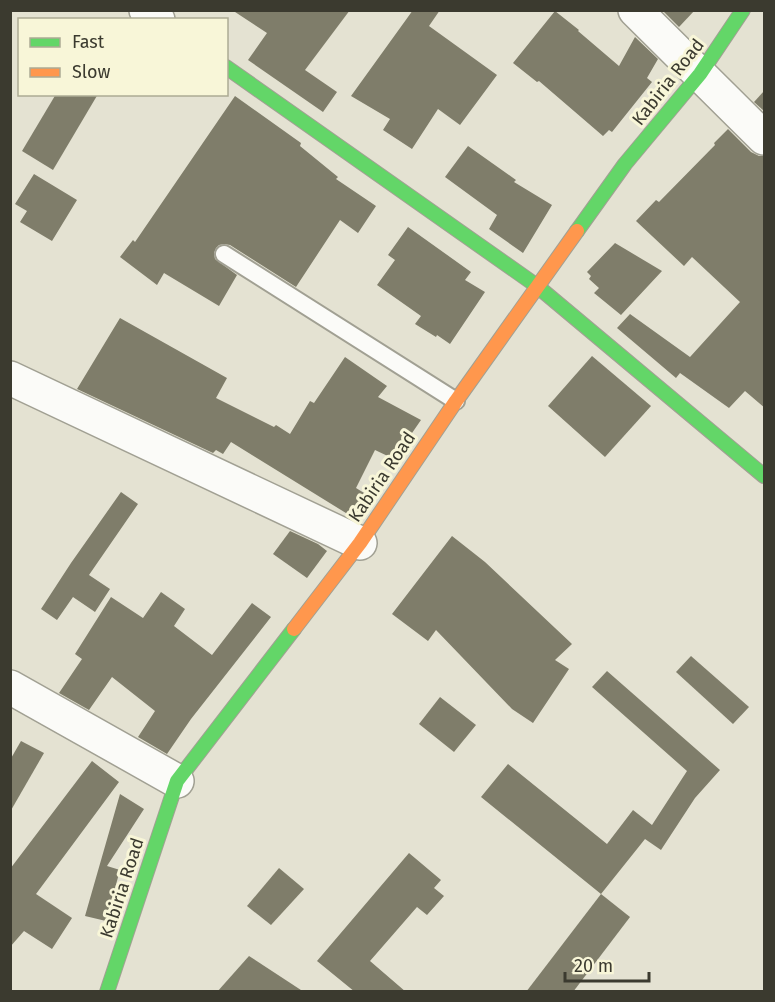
<svg xmlns="http://www.w3.org/2000/svg" width="775" height="1002" viewBox="0 0 775 1002" font-family="'Fira Sans',sans-serif">
	<style>
		.building { fill: #7f7d6a }
		.lines { fill: none; stroke-linecap: round; stroke-linejoin: round }
		.lane-casing { stroke: #a1a093; stroke-width: 20 }
		.street-casing { stroke: #a1a093; stroke-width: 36 }
		.fast-casing { stroke: #a1a093; stroke-width: 16 }
		.slow-casing { stroke: #a1a093; stroke-width: 16 }
		.lane { stroke: #fbfbf8; stroke-width: 16 }
		.street { stroke: #fbfbf8; stroke-width: 33 }
		.fast { stroke: #63d668; stroke-width: 14 }
		.slow { stroke: #ff974d; stroke-width: 14 }
		.labels { text-anchor: middle; dominant-baseline: central; stroke-width: 6; stroke-linejoin: round; paint-order: stroke }
		.street-label { font-size: 18px; fill: #3b3a2f; stroke: #f8f6d8 }
	</style>
	<rect width="100%" height="100%" fill="#e4e2d2"/>
	<g class="building">
		<path d="M232,10H350L305,70L337,92L323,112L248,60L267,33Z"/>
		<path d="M413,10H440L429,26L497,75L460,125L438,109L412,149L383,130L390,119L351,96Z"/>
		<path d="M662,10H695L679,27Z"/>
		<path d="M555,11L579,30L578,31L619,66L635,37L658,59L647,78L652,82L612,132L609,130L603,136L539,81L537,82L513,63Z"/>
		<path d="M765,90V112L754,102Z"/>
		<path d="M56,94H98L53,170L22,151Z"/>
		<path d="M235,96L301,143L300,146L338,177L336,179L376,206L358,233L340,220L296,287L230,245L224,244L219,245L216,248L214,253L215,259L237,275L219,306L164,273L157,285L120,257L133,240L135,242Z"/>
		<path d="M728,129L751,152L759,156H765V408L745,391L729,408L680,373L676,378L617,328L630,314L690,357L740,302L692,257L684,266L636,221L656,200L659,202L715,145L714,143Z"/>
		<path d="M468,146L516,180L514,182L552,205L523,253L489,229L497,215L445,177Z"/>
		<path d="M34,174L77,200L52,241L20,222L27,211L15,204Z"/>
		<path d="M408,227L471,272L465,280L485,292L450,344L437,335L436,337L415,324L421,316L377,285L395,260L388,255Z"/>
		<path d="M615,243L662,271L621,315L594,293L599,288L589,279L591,276L587,272Z"/>
		<path d="M120,318L227,378L216,398L274,427L276,425L290,434L310,401L314,403L345,357L387,386L378,397L421,420L394,459L375,450L356,488L369,496L354,518L231,442L223,454L216,450L213,453L77,389Z"/>
		<path d="M592,356L651,406L605,457L548,406Z"/>
		<path d="M121,492L138,504L89,575L110,589L95,612L73,597L57,620L41,609L71,563Z"/>
		<path d="M290,531L318,544L327,551L307,578L273,554Z"/>
		<path d="M452,536L485,562L572,644L555,660L569,669L533,723L512,709L436,630L428,641L392,614Z"/>
		<path d="M161,592L185,609L174,626L212,655L252,603L271,617L191,719L167,754L138,737L155,711L112,677L89,710L59,693L82,659L75,654L111,597L143,618Z"/>
		<path d="M691,656L749,707L733,724L676,672Z"/>
		<path d="M607,671L720,770L695,798L661,850L645,839L601,894L481,797L508,764L607,844L633,810L652,825L687,771L592,687Z"/>
		<path d="M440,697L476,725L454,752L419,724Z"/>
		<path d="M21,741L44,753L10,812V760Z"/>
		<path d="M92,761L119,782L36,894L72,918L52,949L24,931L10,947V869Z"/>
		<path d="M120,794L144,809L107,866L120,870L106,921L85,916Z"/>
		<path d="M409,853L441,880L434,888L444,896L427,915L417,907L370,961L406,992H355L317,961Z"/>
		<path d="M279,868L304,889L271,925L247,906Z"/>
		<path d="M601,894L630,917L573,992H526Z"/>
		<path d="M249,956L304,992H217Z"/>
	</g>
	<g class="lines">
		<defs>
			<path id="lane" d="M224,254L456,401"/>
			<g id="street">
				<path d="M146,10L158,20"/>
				<path d="M635,10L764,138"/>
				<path d="M10,378L360,543"/>
				<path d="M10,687L177,781"/>
			</g>
			<g id="fast">
				<path d="M226,67L537,286L764,476"/>
				<path d="M577,231L625,164L700,74L743,10"/>
				<path d="M107,992L177,781L294,629"/>
			</g>
			<path id="slow" d="M294,629L360,543L456,401L577,231"/>
		</defs>
		<use href="#lane" class="lane-casing"/>
		<use href="#street" class="street-casing"/>
		<use href="#fast" class="fast-casing"/>
		<use href="#slow" class="slow-casing"/>
		<use href="#lane" class="lane"/>
		<use href="#street" class="street"/>
		<use href="#fast" class="fast"/>
		<use href="#slow" class="slow"/>
	</g>
	<g class="labels">
		<g class="street-label">
			<text transform="translate(668 82) rotate(-52)">Kabiria Road</text>
			<text transform="translate(382 477) rotate(-56)">Kabiria Road</text>
			<text transform="translate(122 888) rotate(-72)">Kabiria Road</text>
		</g>
	</g>
	<rect width="775" height="1002" fill="none" stroke="#3b3a2f" stroke-width="24"/>
	<rect x="18" y="18" width="210" height="78" fill="#f8f6d8" stroke="#acab94" stroke-width="1.5"/>
	<rect x="30" y="38" width="30" height="9" fill="#63d668" stroke="#acab94" stroke-width="1.5"/>
	<text x="72" y="48" font-size="18" fill="#3b3a2f">Fast</text>
	<rect x="30" y="68" width="30" height="9" fill="#ff974d" stroke="#acab94" stroke-width="1.5"/>
	<text x="72" y="78" font-size="18" fill="#3b3a2f">Slow</text>
	<path d="M565 972v9h84v-9" fill="none" stroke="#3b3a2f" stroke-width="3"/>
	<text x="574" y="972" font-size="18" fill="#3b3a2f" stroke="#f8f6d8" stroke-width="4.5" paint-order="stroke">20 m</text>
</svg>
